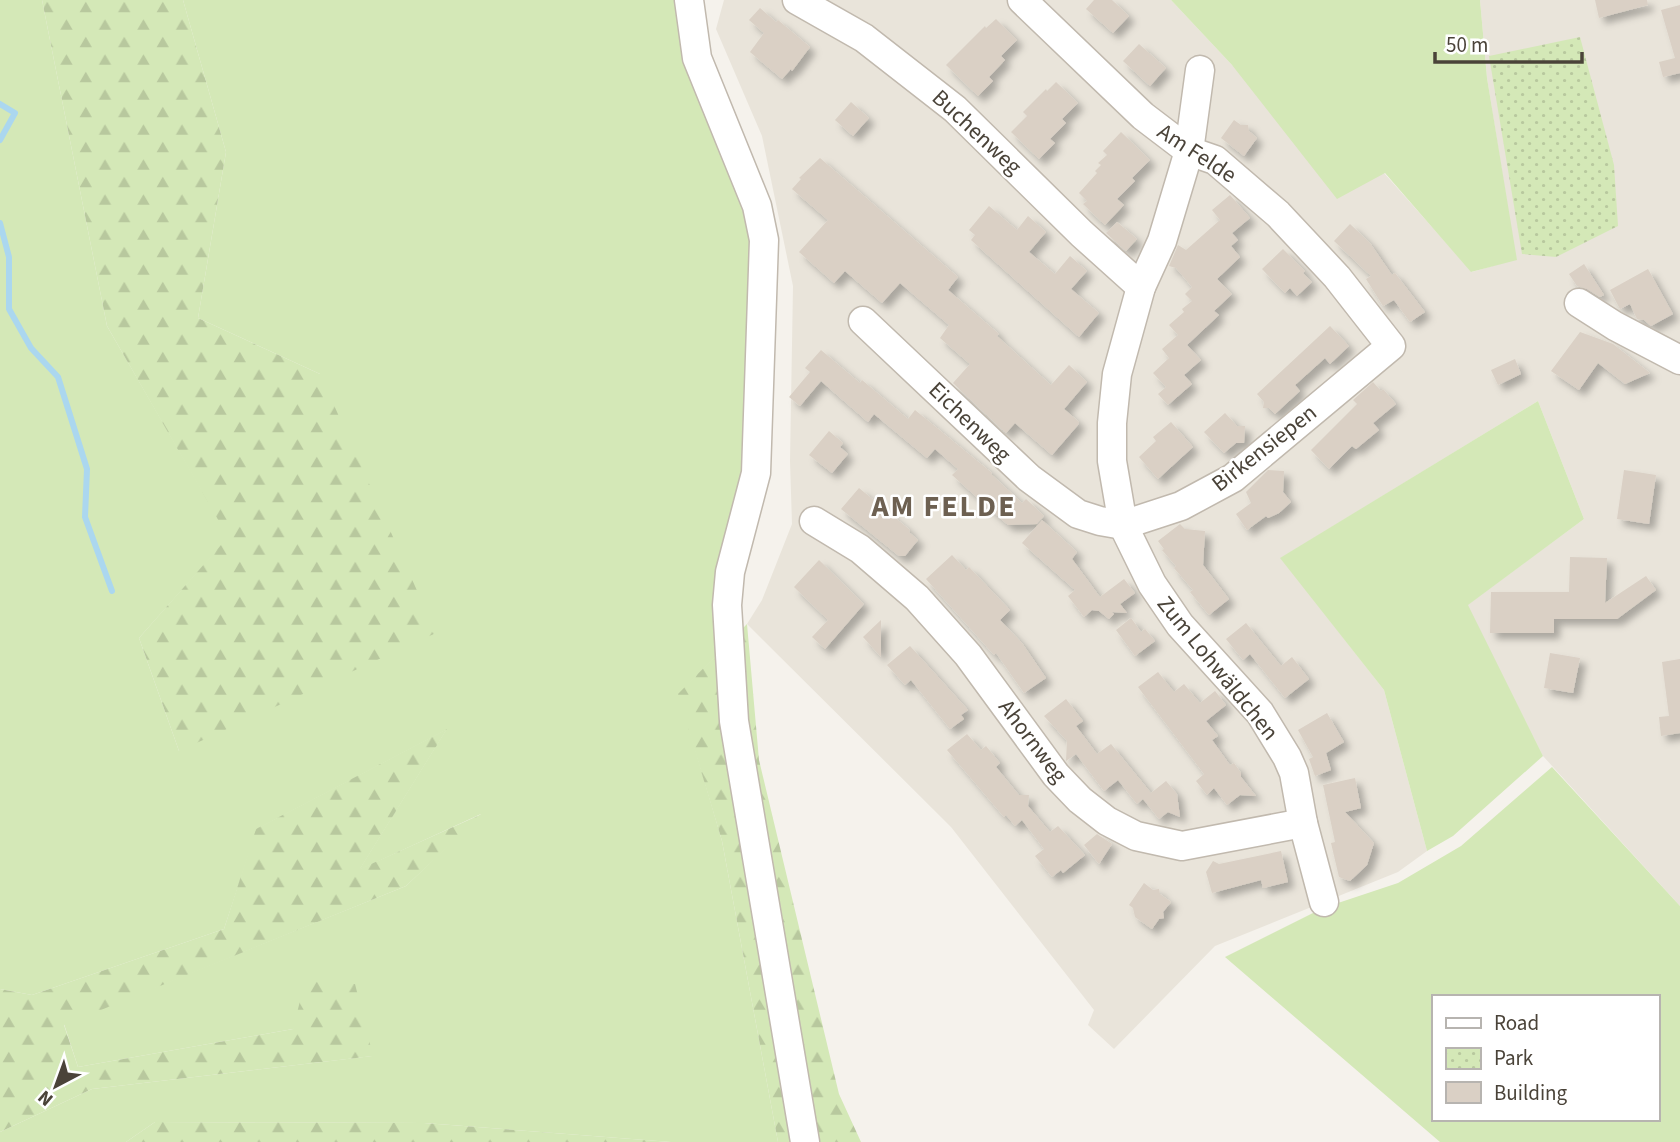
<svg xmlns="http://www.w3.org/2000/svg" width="1680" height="1142" viewBox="0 0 1680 1142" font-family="'Source Sans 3',sans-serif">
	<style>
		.residential { fill: #e9e4da }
		.green { fill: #d4e8b7; fill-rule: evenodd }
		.forest { fill: url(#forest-firs) }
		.park { fill: url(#park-dots) }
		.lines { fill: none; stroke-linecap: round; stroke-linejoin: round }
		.stream { stroke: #abd7ef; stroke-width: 6 }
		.building { fill: #dad0c5; filter: url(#shadow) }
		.minor-casing { stroke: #c1b9ae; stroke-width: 31 }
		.minor { stroke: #fff; stroke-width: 28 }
		.labels { text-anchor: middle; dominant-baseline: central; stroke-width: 5; stroke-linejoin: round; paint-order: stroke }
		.street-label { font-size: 23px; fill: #4a4339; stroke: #fff }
		.district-label { font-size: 30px; font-weight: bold; letter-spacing: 2px; fill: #6d6051; stroke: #fff }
	</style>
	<defs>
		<pattern id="forest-firs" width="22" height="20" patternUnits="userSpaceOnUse" patternTransform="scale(1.75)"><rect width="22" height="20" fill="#d4e8b7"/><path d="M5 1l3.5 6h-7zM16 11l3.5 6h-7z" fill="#b8c89e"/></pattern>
		<pattern id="park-dots" width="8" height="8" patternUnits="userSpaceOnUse" patternTransform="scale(1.75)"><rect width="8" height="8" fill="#d4e8b7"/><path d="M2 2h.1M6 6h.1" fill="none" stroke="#b8c89e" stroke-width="1.8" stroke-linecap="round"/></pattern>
		<filter id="shadow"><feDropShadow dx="6" dy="6" stdDeviation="3.5" flood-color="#0004"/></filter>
	</defs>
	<rect width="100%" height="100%" fill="#f5f2ec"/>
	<path class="residential" d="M724,0H1171L1232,65L1384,173L1472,272L1516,259L1487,78L1480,0H1680V906L1543,756L1467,605L1584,519L1538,401L1281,558L1384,690L1427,851L1398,872L1215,946L1114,1049L1088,1025L1094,1010L951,827L747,624L762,600L792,524L790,461L793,286L762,136L716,29Z"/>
	<g class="green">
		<path d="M0,0H42L107,326L229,537L139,638L179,751L320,374L198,318L226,152L183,0H681L758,242L749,472L716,656L679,694L722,841L778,1142H671L424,1123L155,1122L126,1142H0V1132L92,1089L372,1056L354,984L293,1029L78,1067L64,1024L406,886L481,814L359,870L446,730L257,829L224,929L32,995L0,989Z"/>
		<path d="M1171,0H1480L1487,78L1517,260L1471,272L1385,173L1337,199L1232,65Z"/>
		<path d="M1538,401L1584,519L1468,605L1543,756L1453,836L1427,851L1384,690L1280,558Z"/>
		<path d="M1552,767L1680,906V1142H1440L1225,957L1323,908L1398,883L1461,846ZM1433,997H1657V1119H1433Z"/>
	</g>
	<g class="forest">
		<path d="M42,0H183L226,152L198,318L320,374L436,633L179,751L139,638L228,537L107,326Z"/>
		<path d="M747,624L759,760L839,1094L861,1142H778L722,841L678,694Z"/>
		<path d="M447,729L360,869L484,813L406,886L64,1025L78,1067L293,1029L305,981L355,984L373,1056L92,1089L0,1132V989L32,995L224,929L256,829Z"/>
		<path d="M155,1122L424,1123L671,1142H126Z"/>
	</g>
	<path class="park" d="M1580,37L1614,165L1618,226L1556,257L1522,254L1489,56Z"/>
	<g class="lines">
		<g class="stream">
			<path d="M0,104L15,113L0,140"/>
			<path d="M0,223L9,257V309L31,348L58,377L87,469L85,517L112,591"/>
		</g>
	</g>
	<g class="building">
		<path d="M1094,0H1112L1129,16L1113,33L1086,9Z"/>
		<path d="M1595,0H1647L1648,5L1599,18Z"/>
		<path d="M1680,5V73L1663,77L1659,62L1675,58L1661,10Z"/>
		<path d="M760,8L776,22L778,20L810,47L792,71L791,69L782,79L750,52L764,33L749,20Z"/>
		<path d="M996,19L1017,40L1001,56L1005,60L989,77L993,81L978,96L946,65L985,26L986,28Z"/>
		<path d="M1139,44L1166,68L1150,86L1123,61Z"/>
		<path d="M1056,82L1078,103L1062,119L1066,123L1050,139L1055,143L1039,159L1011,132L1027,116L1023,112L1046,89L1047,91Z"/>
		<path d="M851,102L869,118L853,136L835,120Z"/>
		<path d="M1234,120L1241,125H1248L1249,131L1257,138L1244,156L1221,138Z"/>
		<path d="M1121,132L1150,160L1132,178L1135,181L1117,199L1124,205L1105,225L1083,204L1087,201L1079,193L1097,173L1095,171L1101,165L1098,163L1107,155L1103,151Z"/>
		<path d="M820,158L958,277L948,290L999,334L997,336L1051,385L1069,365L1087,382L1064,409L1079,422L1078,425L1052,455L1015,423L1006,433L953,383L970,364L940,338L949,325L900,283L882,303L845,271L834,283L799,252L828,220L792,189L801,179L799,178Z"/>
		<path d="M1230,195L1250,218L1232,233L1238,240L1231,246L1240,257L1217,279L1232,294L1214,311L1219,315L1187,345L1201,360L1184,375L1192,384L1168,405L1158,394L1166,387L1153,373L1169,358L1162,349L1178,335L1169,325L1184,312L1182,309L1192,301L1185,294L1192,287L1176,268L1169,266L1178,245L1186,250L1220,220L1212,210Z"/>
		<path d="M989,206L1017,230L1028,216L1046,232L1029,252L1055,274L1070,256L1087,271L1071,289L1099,313L1079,337L971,240L975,235L969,230Z"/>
		<path d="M1117,222L1137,239L1126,251L1106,233Z"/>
		<path d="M1350,224L1370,243L1392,275L1395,273L1425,312L1410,322L1394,300L1383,306L1366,279L1371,276L1334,241Z"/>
		<path d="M1283,249L1305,271L1303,273L1312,282L1297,296L1290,288L1285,293L1262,269Z"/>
		<path d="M1584,264L1604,295L1600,297L1587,289L1577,286L1569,274Z"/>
		<path d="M1648,269L1673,314L1651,326L1644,320L1637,319L1630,304L1620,309L1610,290Z"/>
		<path d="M1330,326L1349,346L1330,364L1325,358L1295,385L1300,391L1275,414L1269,408H1263L1264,402L1257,394Z"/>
		<path d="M1580,332L1613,344L1650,373L1625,384L1598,363L1579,390L1551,371Z"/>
		<path d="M821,350L860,383L862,380L908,419L915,410L992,473L991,474L1022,503L1026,499L1044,516L1037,524L1008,525L952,475L958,469L935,449L927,458L874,414L868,422L821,381L800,406L789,397L810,372L805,368Z"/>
		<path d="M1515,359L1521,374L1498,385L1491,370Z"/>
		<path d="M1373,382L1381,391L1383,389L1396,404L1373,423L1379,430L1356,449L1352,446L1329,469L1311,450L1357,404L1353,400Z"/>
		<path d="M1225,413L1237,426H1245L1244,443H1236L1224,453L1204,432Z"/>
		<path d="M1171,422L1193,447L1158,479L1139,457L1156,441L1153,437Z"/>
		<path d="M829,431L843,443L840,447L848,454L832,473L809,455Z"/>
		<path d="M1268,470L1284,471L1283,492L1291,502L1279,513L1268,518L1266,516L1247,530L1236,514L1251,503L1246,492Z"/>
		<path d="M1624,470L1656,475L1649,524L1617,519Z"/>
		<path d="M859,488L910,530L909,532L918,540L905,556H899L841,509Z"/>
		<path d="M1042,520L1077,552L1072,559L1100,597L1124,579L1135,593L1120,604L1127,613L1112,612L1114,614L1109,619L1099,611L1092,610L1084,617L1068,596L1075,590L1022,543Z"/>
		<path d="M1180,524L1185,529L1205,531L1203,565L1229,599L1209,615L1190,592L1193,590L1174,568L1176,566L1162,550L1164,549L1158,541Z"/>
		<path d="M952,555L966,570L969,567L1010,610L1000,620L1022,643L1046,678L1024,693L996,653L994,655L926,579Z"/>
		<path d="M1570,557L1607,558L1605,603L1646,576L1656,590L1617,619H1554V633H1490L1491,592H1569Z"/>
		<path d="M819,560L864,604L825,649L812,637L828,620L794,587Z"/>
		<path d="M1131,618L1141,632L1145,629L1155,641L1135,656L1116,630Z"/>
		<path d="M881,620V657L863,637Z"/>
		<path d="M1246,623L1281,666L1292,657L1309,679L1285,698L1250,654L1243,660L1226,639Z"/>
		<path d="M910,646L968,710L961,715L964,719L950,729L911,680L905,685L887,665Z"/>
		<path d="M1550,653L1580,658L1573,693L1544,688Z"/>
		<path d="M1680,659V733L1661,736L1659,717L1669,716L1662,662Z"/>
		<path d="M1158,672L1174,692L1184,684L1200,703L1215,691L1226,705L1206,721L1218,736L1212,740L1230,765L1234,763L1241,773V777L1256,796L1240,795L1227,805L1214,788L1207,795L1196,781L1204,774L1138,687Z"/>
		<path d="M1066,699L1083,721L1076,726L1097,754L1111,744L1151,793L1166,781L1177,794L1180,817L1168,812L1159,819L1143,799L1137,804L1118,780L1104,791L1076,754L1066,761L1067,741L1044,716Z"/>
		<path d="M1327,713L1344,742L1326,753L1331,770L1315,776L1309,759L1313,757L1298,730Z"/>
		<path d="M967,734L981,750L986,746L1000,763L996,767L1019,795H1029L1028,806L1050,832L1058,826L1085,855L1063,873L1061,870L1052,877L1035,856L1044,849L1022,820L1015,826L1006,815L1004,817L947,750Z"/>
		<path d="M1355,778L1361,808L1345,812L1374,843L1367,865L1350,881L1339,877L1331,843L1335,842L1323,785Z"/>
		<path d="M1097,834L1112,844L1099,864L1084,845Z"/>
		<path d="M1281,851L1288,882L1263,888L1261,880L1212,893L1206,872L1213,861L1219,864Z"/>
		<path d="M1144,883L1153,890L1159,889L1160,894L1171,902L1163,912L1164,918L1159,919L1152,929L1135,917L1133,908L1129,905Z"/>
	</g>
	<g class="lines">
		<defs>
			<g id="minor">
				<path d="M689,0L697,58L757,206L764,240L756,473L730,572L727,605L734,721L805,1142"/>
				<path d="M797,0L864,38L955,109L1082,234L1141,287"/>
				<path d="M1200,70L1189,151L1162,241L1141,287L1117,374L1112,423V461L1123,525L1152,584L1180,625L1260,713L1287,757L1294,773L1303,823L1324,902"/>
				<path d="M1579,303L1615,326L1680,360"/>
				<path d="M863,321L1029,478L1078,514L1100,521L1123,525L1181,506L1233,478L1391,346L1337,277L1278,214L1215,160L1189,151L1143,116L1022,0"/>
				<path d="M814,521L860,549L917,598L968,655L1056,775L1080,800L1107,821L1136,836L1182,846L1303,823"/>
			</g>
		</defs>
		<use href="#minor" class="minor-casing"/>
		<use href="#minor" class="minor"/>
	</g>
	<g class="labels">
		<g class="street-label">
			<text transform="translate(977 132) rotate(43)">Buchenweg</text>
			<text transform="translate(1197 153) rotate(33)">Am Felde</text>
			<text transform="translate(970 422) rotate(44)">Eichenweg</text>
			<text transform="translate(1264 448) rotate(-38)">Birkensiepen</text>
			<text transform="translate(1218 668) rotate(51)">Zum Lohwäldchen</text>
			<text transform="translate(1033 741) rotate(53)">Ahornweg</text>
		</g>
		<g class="district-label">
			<text x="944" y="506">AM FELDE</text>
		</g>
	</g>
	<rect x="1432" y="995" width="228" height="126" fill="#ffffff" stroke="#b7b4b0" stroke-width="2"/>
	<rect x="1446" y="1018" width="35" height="10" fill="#ffffff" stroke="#b7b4b0" stroke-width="2"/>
	<text x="1494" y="1030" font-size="21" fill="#4a4339">Road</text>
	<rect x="1446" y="1048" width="35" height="21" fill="url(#park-dots)" stroke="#b7b4b0" stroke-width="2"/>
	<text x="1494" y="1065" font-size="21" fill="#4a4339">Park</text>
	<rect x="1446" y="1082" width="35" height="21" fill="#dad0c5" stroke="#b7b4b0" stroke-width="2"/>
	<text x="1494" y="1100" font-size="21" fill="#4a4339">Building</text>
	<g transform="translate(56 1086) rotate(221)" stroke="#ffffff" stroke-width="5" paint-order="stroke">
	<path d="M0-5L12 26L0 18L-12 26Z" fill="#4a4339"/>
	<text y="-10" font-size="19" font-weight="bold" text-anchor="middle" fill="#4a4339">N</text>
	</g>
	<path d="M1435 52v10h147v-10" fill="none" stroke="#4a4339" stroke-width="3.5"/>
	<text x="1446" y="52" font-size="21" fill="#4a4339" stroke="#ffffff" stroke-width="5" paint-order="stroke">50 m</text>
</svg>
